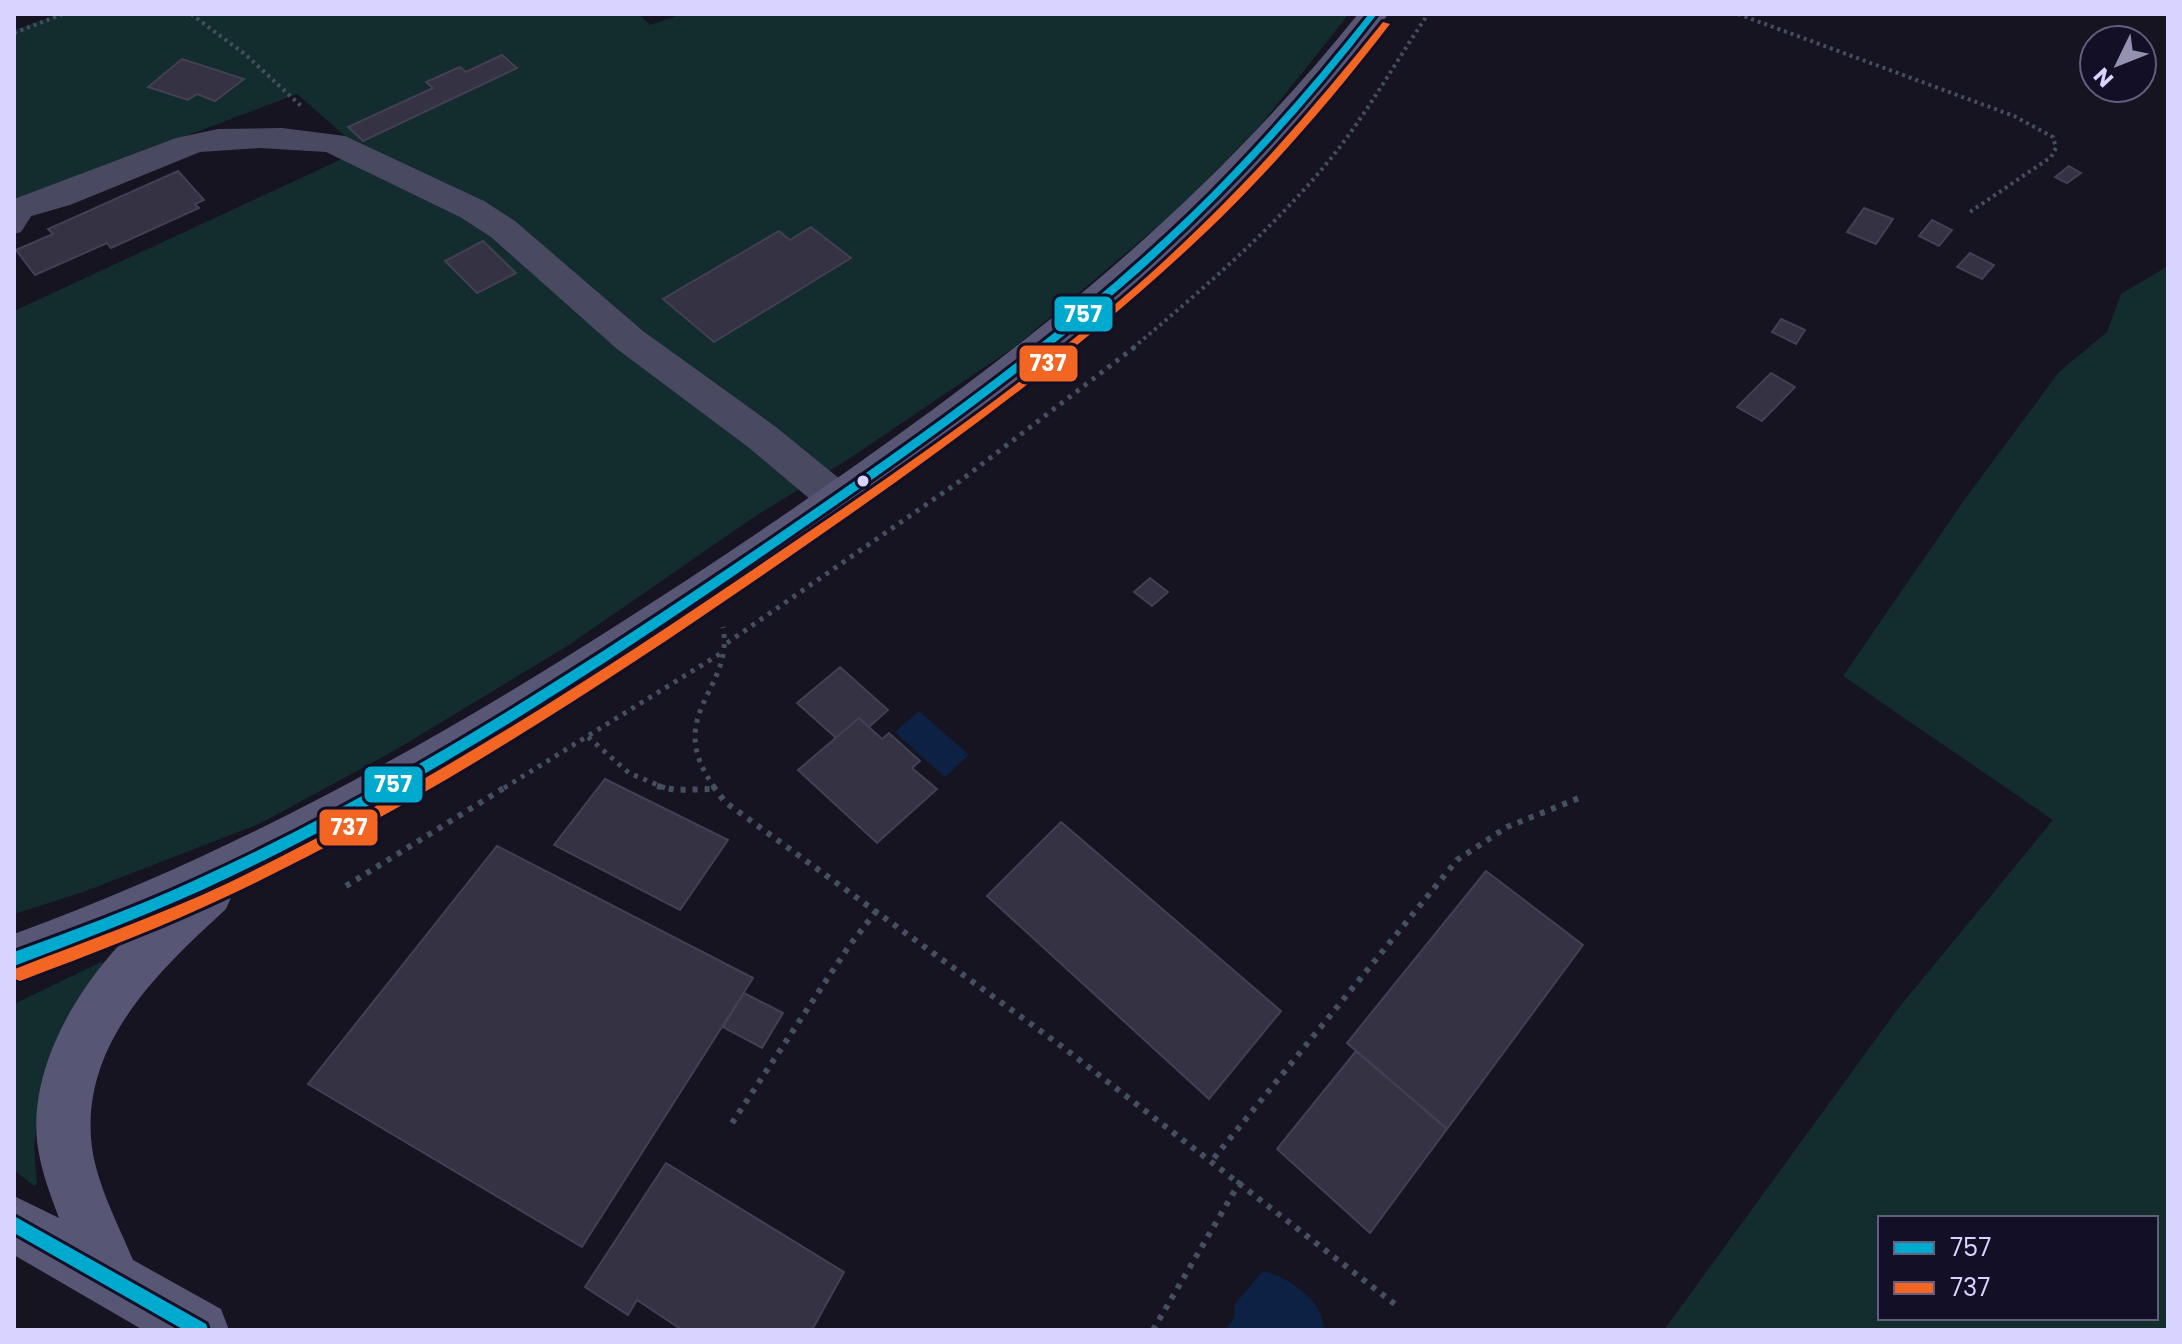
<svg xmlns="http://www.w3.org/2000/svg" width="2182" height="1344" viewBox="0 0 2182 1344" font-family="Poppins,sans-serif">
	<style>
		.green { fill: #132c2d; fill-rule: evenodd }
		.water { fill: #0d2144 }
		.building { fill: #343243; stroke: #433f54; stroke-width: 2 }
		.lines { fill: none; stroke-linecap: round; stroke-linejoin: round }
		.path-far2 { stroke: #44505f; stroke-width: 4; stroke-dasharray: 3 4; stroke-linecap: butt }
		.path-far1 { stroke: #44505f; stroke-width: 5; stroke-dasharray: 4 6; stroke-linecap: butt }
		.path { stroke: #44505f; stroke-width: 6; stroke-dasharray: 5 7; stroke-linecap: butt }
		.lane { fill: #4a4962; fill-rule: evenodd }
		.street { fill: #4a4962; fill-rule: evenodd }
		.secondary { fill: #575674; fill-rule: evenodd }
		.bus-1-casing { stroke: #130f26; stroke-width: 6 }
		.bus-2-casing { stroke: #130f26; stroke-width: 6 }
		.bus-1 { fill: #00a9ce; fill-rule: evenodd }
		.bus-2 { fill: #f26522; fill-rule: evenodd }
		.bus-dot { fill: #d9d4ff; stroke: #130f26; stroke-width: 3 }
		.line-badge { stroke: #130f26; stroke-width: 3 }
		.badge-label { font-size: 22px; text-anchor: middle; font-weight: bold; fill: #fff }
	</style>
	<rect width="100%" height="100%" fill="#161421"/>
	<g class="green">
		<path d="M60,14H639L650,25L682,14H1349L1259,127L1177,210L1016,346L847,460L754,517L569,645L392,752L261,823L86,891L14,914V311L361,150L297,94L14,201V30Z"/>
		<path d="M2168,266V1330H1664L1897,1010L2053,820L1843,676L1965,499L2059,372L2107,332L2121,294ZM1880,1218H2156V1318H1880Z"/>
		<path d="M101,962L105,965L40,1096L34,1148L37,1184L34,1186L14,1170V1004Z"/>
	</g>
	<g class="water">
		<path d="M919,711L969,755L945,777L895,732Z"/>
		<path d="M1263,1271C1290,1278 1323,1300 1324,1330H1225L1235,1317L1234,1305Z"/>
	</g>
	<g class="building">
		<path d="M502,55L517,68L363,141L348,127L433,88L426,82L460,67L466,72Z"/>
		<path d="M182,59L244,79L215,101L197,94L188,100L148,87Z"/>
		<path d="M2069,166L2081,173L2067,183L2055,177Z"/>
		<path d="M178,171L204,200L195,204L199,208L111,248L107,243L35,275L16,250L53,234L48,229Z"/>
		<path d="M1864,208L1893,219L1876,244L1847,232Z"/>
		<path d="M1932,220L1952,230L1939,246L1919,236Z"/>
		<path d="M811,227L851,258L714,342L663,299L779,231L790,240Z"/>
		<path d="M483,241L516,273L477,293L445,261Z"/>
		<path d="M1970,253L1994,265L1982,279L1957,267Z"/>
		<path d="M1781,319L1805,330L1796,344L1772,332Z"/>
		<path d="M1771,373L1795,387L1762,421L1737,407Z"/>
		<path d="M1150,578L1168,592L1152,606L1134,592Z"/>
		<path d="M840,667L888,710L869,727L859,718L836,738L797,703Z"/>
		<path d="M859,718L882,739L889,733L920,761L912,768L937,789L877,843L798,770Z"/>
		<path d="M605,779L728,840L680,910L554,845Z"/>
		<path d="M1061,822L1281,1011L1209,1099L987,896Z"/>
		<path d="M497,846L753,978L582,1247L308,1084Z"/>
		<path d="M1486,871L1583,945L1447,1129L1347,1043Z"/>
		<path d="M744,993L783,1013L762,1048L723,1027Z"/>
		<path d="M1356,1051L1447,1129L1370,1233L1277,1149Z"/>
		<path d="M666,1163L844,1272L812,1330H682L637,1300L628,1315L585,1287Z"/>
	</g>
	<g class="lines">
		<g class="path-far2">
			<path d="M191,14L246,55L301,106"/>
			<path d="M1738,14L2014,116L2053,137L2056,148L2051,157L1967,214"/>
			<path d="M14,33L63,14"/>
			<path d="M1133,348C1204,288 1278,225 1336,152C1370,108 1397,60 1428,14"/>
		</g>
		<g class="path-far1">
			<path d="M727,643L960,481L1136,346"/>
			<path d="M588,737L629,773L665,788"/>
			<path d="M504,788L723,652"/>
			<path d="M715,788C661,714 735,690 723,627"/>
		</g>
		<g class="path">
			<path d="M657,786L676,790L712,789"/>
			<path d="M713,786L725,802L1064,1048L1396,1305"/>
			<path d="M346,886L507,786"/>
			<path d="M732,1123L849,946L878,909"/>
			<path d="M1214,1158L1457,860L1507,827L1584,796"/>
			<path d="M1153,1330L1241,1180"/>
		</g>
		<path class="lane" d="M27,200L37,207L21,232L14,234V211L20,202Z"/>
		<path class="street" d="M282,128L345,136L484,201L515,221L643,331L776,427L851,488L857,499L851,510L837,515L823,510L748,447L617,349L491,237L460,217L326,152L260,148L200,152L70,205L14,221V199L176,138L218,129Z"/>
		<path class="secondary" d="M1358,14H1388C1232,239 1000,406 779,561C604,683 426,802 233,893L226,909C160,970 84,1040 91,1138C94,1180 117,1221 133,1260L221,1309L229,1330H143L14,1255V1196L59,1218C50,1194 40,1168 37,1141C30,1069 74,993 122,942L14,984V934C281,836 511,698 747,540C976,385 1183,232 1358,14Z"/>
		<defs>
			<g id="bus-1">
				<path d="M1369,14H1377C1305,108 1225,195 1137,274C1025,372 903,459 780,544C596,672 406,796 202,890C140,918 77,942 14,966V952C74,930 134,908 193,881C396,789 584,666 768,541C915,440 1062,337 1191,213C1255,151 1313,84 1369,14Z"/>
				<path d="M14,1216L206,1324L208,1330H184L14,1233Z"/>
			</g>
			<path id="bus-2" d="M1383,22L1390,24C1333,98 1272,169 1205,233C1073,358 925,463 776,566C602,686 423,803 232,894C163,927 91,954 20,981L15,979V969C86,941 158,916 226,884C419,791 600,674 776,554C925,453 1075,350 1203,224C1268,161 1326,93 1383,22Z"/>
		</defs>
		<use href="#bus-1" class="bus-1-casing"/>
		<use href="#bus-2" class="bus-2-casing"/>
		<use href="#bus-1" class="bus-1"/>
		<use href="#bus-2" class="bus-2"/>
	</g>
	<circle class="bus-dot" cx="863" cy="481" r="7"/>
	<g class="line-badge">
		<rect x="1053" y="295" width="61" height="38" rx="8" fill="#00a9ce"/>
		<rect x="1018" y="344" width="61" height="39" rx="8" fill="#f26522"/>
		<rect x="363" y="765" width="61" height="39" rx="8" fill="#00a9ce"/>
		<rect x="318" y="808" width="61" height="39" rx="8" fill="#f26522"/>
	</g>
	<g class="badge-label">
		<text x="1083" y="322">757</text>
		<text x="1048" y="371">737</text>
		<text x="393" y="792">757</text>
		<text x="349" y="835">737</text>
	</g>
	<rect width="2182" height="1344" fill="none" stroke="#d9d4ff" stroke-width="32"/>
	<rect x="1878" y="1216" width="280" height="104" fill="#130f26" stroke="#625e7d" stroke-width="2"/>
	<rect x="1894" y="1242" width="40" height="12" fill="#00a9ce" stroke="#625e7d" stroke-width="2"/>
	<text x="1950" y="1256" font-size="24" fill="#d9d4ff">757</text>
	<rect x="1894" y="1282" width="40" height="12" fill="#f26522" stroke="#625e7d" stroke-width="2"/>
	<text x="1950" y="1296" font-size="24" fill="#d9d4ff">737</text>
	<g transform="translate(2118 64) rotate(227)"><circle r="38" fill="#130f26" stroke="#625e7d" stroke-width="2"/>
	<path d="M0-6L14 30L0 20L-14 30Z" fill="#9591b1"/>
	<text y="-12" font-size="22" font-weight="bold" text-anchor="middle" fill="#d9d4ff">N</text>
	</g>
</svg>
